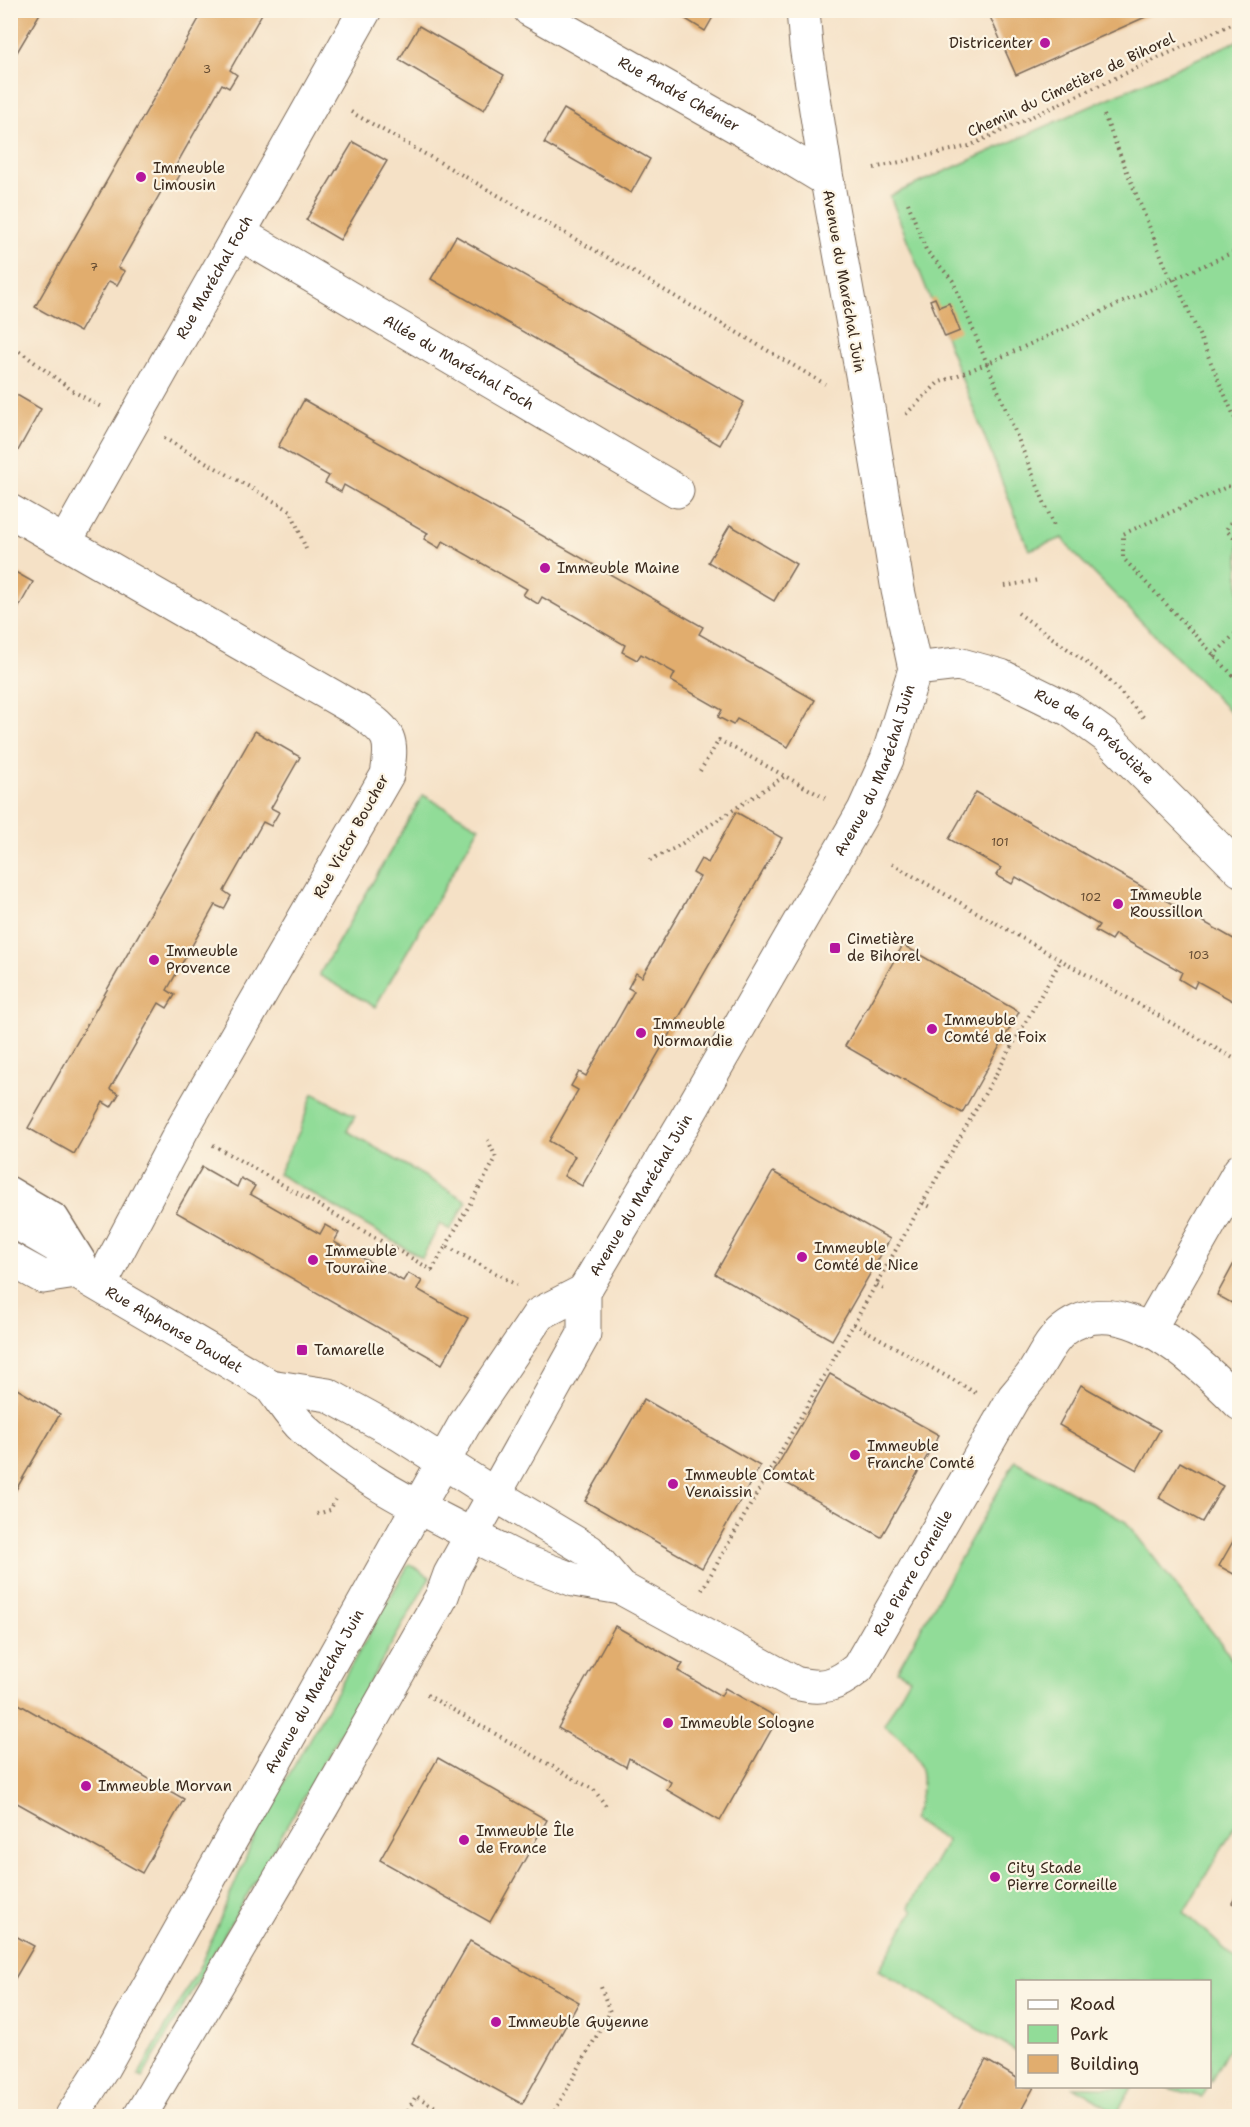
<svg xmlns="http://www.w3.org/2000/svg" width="1250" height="2127" viewBox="0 0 1250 2127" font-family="'Shantell Sans',sans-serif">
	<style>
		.green { fill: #91dc98; stroke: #66835b; stroke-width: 1.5 }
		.building { fill: #e1ad6e }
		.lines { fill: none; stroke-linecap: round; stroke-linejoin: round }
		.lane-casing { stroke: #7c6a59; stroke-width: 25 }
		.street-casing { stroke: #7c6a59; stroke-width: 35 }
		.secondary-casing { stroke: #7c6a59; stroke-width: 35 }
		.path { stroke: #7c6a59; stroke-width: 4; stroke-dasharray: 1.5 4.5; stroke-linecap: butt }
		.lane { stroke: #fff; stroke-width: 22 }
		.street { stroke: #fff; stroke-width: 33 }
		.secondary { stroke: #fff; stroke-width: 33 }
		.poi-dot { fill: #b5179e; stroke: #fcf5e5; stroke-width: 2 }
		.labels { text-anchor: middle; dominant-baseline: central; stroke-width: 4.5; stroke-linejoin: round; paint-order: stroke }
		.number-label { font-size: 12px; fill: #644b32 }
		.poi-label { font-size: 15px; fill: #3b2a1e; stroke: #fcf5e5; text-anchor: start }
		.street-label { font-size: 15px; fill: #3b2a1e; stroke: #fcf5e5 }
	</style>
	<rect width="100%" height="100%" fill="#fcf5e5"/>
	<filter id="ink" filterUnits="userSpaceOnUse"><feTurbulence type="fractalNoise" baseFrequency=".0167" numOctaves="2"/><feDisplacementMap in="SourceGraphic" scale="12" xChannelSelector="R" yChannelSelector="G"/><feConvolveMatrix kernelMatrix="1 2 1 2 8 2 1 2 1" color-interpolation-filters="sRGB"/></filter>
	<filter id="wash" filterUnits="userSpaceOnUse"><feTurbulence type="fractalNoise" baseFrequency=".008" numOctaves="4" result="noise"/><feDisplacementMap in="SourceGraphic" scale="24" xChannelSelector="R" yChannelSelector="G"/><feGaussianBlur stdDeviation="1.35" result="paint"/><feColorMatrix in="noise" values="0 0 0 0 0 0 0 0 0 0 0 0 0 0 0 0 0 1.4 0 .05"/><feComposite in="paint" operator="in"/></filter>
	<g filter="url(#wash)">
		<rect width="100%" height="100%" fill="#f5e1c6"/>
		<g class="green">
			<path d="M1239,40V721L1072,551L1063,538L1029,550L890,196Z"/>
			<path d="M423,795L479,827L375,1007L319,975Z"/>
			<path d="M313,1093L355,1116L347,1131L467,1201L450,1230L440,1224L422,1258L278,1174L300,1130Z"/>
			<path d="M1015,1461L1126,1522L1224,1647L1239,1671V1819L1184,1912L1239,1962V2030L1210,2083V1982H1018L1017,2052L879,1970L913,1911L909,1907L947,1841L912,1820C932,1776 923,1752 884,1725L910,1678L897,1671Z"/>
			<path d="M409,1564L430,1577L142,2078L138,2076L201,1964L257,1831Z"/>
			<path d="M1074,2087H1132L1117,2113Z"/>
			<path d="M1166,2087L1207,2086V2087L1201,2097Z"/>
		</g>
		<g id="blocks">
			<g class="building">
				<path d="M10,10H42L10,64Z"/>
				<path d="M204,10H264L230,70L237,75L229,88L222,84L174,169L181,173L173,187L166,183L118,268L125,271L117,285L109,281L80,332L35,307Z"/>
				<path d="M671,10H717L705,31Z"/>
				<path d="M987,10H1161L1016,75Z"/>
				<path d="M419,26L504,75L484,110L399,60Z"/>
				<path d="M564,109L650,159L631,193L544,143Z"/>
				<path d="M353,142L387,161L340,240L306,220Z"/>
				<path d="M456,236L744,402L720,445L431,279Z"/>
				<path d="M935,298L939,307L949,303L960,331L945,337L930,300Z"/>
				<path d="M10,391L41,409L15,456L10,454Z"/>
				<path d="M304,400L703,627L699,634L815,700L788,747L737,719L733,725L718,717L722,710L671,681L675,673L641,654L637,660L622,652L625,645L542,597L538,604L523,595L527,589L443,541L439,548L424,539L428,533L344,485L341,492L325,483L329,476L278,447Z"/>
				<path d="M730,525L796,564L774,601L708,562Z"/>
				<path d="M10,569L33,582L10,623Z"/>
				<path d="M255,731L300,757L271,808L279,812L271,826L263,822L224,891L231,896L224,909L215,905L167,990L175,995L167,1008L159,1003L110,1089L119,1094L111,1107L103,1102L74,1154L28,1128Z"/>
				<path d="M976,792L1239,942V990L1233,1001L1197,981L1194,988L1179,979L1182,972L1115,934L1111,940L1095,931L1099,925L1016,877L1012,884L996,875L1001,868L949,839Z"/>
				<path d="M736,812L782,838L582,1186L564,1176L575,1156L549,1141L578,1090L571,1086L579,1072L586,1076L634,991L628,988L636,973L642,977L700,877L693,873L701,859L708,863Z"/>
				<path d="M903,945L1019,1012L962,1113L845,1046Z"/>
				<path d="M202,1167L237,1187L241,1178L255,1186L250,1194L320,1234L325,1225L339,1233L334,1242L403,1281L408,1273L422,1281L417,1289L468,1318L442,1364L176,1212Z"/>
				<path d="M773,1172L890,1239L832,1340L715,1274Z"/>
				<path d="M1238,1256L1239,1257V1307L1217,1295Z"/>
				<path d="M830,1374L939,1435L881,1537L772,1475Z"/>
				<path d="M10,1385L60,1414L10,1500Z"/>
				<path d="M1081,1385L1160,1430L1137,1470L1059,1425Z"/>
				<path d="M644,1399L760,1466L702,1568L585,1501Z"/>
				<path d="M1180,1462L1223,1486L1202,1522L1159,1498Z"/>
				<path d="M1239,1531V1577L1219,1566Z"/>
				<path d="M615,1626L683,1664L678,1671L721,1696L725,1688L778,1718L720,1821L667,1790L671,1782L629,1758L626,1767L558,1728Z"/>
				<path d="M10,1699L184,1799L142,1873L10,1799Z"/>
				<path d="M438,1758L547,1820L490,1922L380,1860Z"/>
				<path d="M1239,1890V1907L1232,1903Z"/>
				<path d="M10,1933L34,1946L10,1987Z"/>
				<path d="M470,1941L579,2002L522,2104L412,2043Z"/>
				<path d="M986,2060L1017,2078V2086L1034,2087L1018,2116H955Z"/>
			</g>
		</g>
	</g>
	<g filter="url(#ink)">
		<use href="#blocks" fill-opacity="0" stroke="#7c6a59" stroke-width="1.5"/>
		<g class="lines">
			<defs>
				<path id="lane" d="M10,1188L57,1216L85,1261"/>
				<g id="street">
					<path id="s1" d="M530,10L762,141L827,180"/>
					<path id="s2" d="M239,233L677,491"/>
					<path d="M10,511L360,712C391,733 393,739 387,775L183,1128L100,1285"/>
					<path id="s3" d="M65,542L365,10"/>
					<path d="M1149,1330L1240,1170"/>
					<path id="s4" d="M494,1494L589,1551L621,1588L795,1683C823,1690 836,1686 858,1668L1014,1397C1021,1389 1028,1381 1034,1372C1043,1358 1050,1341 1064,1330C1121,1285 1201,1364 1240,1404"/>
					<path d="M472,1535L519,1559L574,1580L621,1588"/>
				</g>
				<g id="secondary">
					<path id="s5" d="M915,669L958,664L1001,676L1070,710L1106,736L1240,870"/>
					<path id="s6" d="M10,1219L58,1247L76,1272L270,1386L328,1395L401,1435L494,1494"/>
					<path d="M10,1259L43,1277L76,1272"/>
					<path d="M270,1386C281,1400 291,1417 304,1429C353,1475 413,1505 472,1535"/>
					<path id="s7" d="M72,2116L104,2066L464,1425L539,1314L584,1291"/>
					<path id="s8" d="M140,2116L323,1805L442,1596L450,1574L584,1334V1291L686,1119L864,810L887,759L915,669L898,590L868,408L827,180L806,46L803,10"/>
				</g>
			</defs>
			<use href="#lane" class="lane-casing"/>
			<use href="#street" class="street-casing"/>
			<use href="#secondary" class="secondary-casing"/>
			<g class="path">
				<path d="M351,112L635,273L825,384"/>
				<path d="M1104,115L1171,280"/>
				<path d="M874,168L969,146L1240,20"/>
				<path d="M908,203L926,250L953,281L1054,526"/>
				<path d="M1175,279L1240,430"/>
				<path d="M10,344L73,391L101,407"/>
				<path d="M906,414L938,383L986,364L1240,249"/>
				<path d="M164,438L291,511L306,549"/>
				<path d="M1240,481L1123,534V558L1240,683"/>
				<path d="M1240,507L1226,530L1240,544"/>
				<path d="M1005,586L1039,580"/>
				<path d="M1018,613L1105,676L1146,720"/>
				<path d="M1213,656L1240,629"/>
				<path d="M700,771L719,740L825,798"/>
				<path d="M650,860L675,848L785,776"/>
				<path d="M892,864L1240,1062"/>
				<path d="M213,1145L432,1270L446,1246L517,1285"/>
				<path d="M923,1203L933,1208"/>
				<path d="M446,1246L496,1158L488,1140"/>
				<path d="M877,1285L886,1290"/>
				<path d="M854,1324L976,1393"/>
				<path d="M317,1514L330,1510L336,1499"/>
				<path d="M702,1590L1061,960"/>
				<path d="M427,1695L594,1790L607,1807"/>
				<path d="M408,2110L416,2096L451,2116"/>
				<path d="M552,2116L610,2012L601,1987"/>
			</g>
			<use href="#lane" class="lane"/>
			<use href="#street" class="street"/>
			<use href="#secondary" class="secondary"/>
		</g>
	</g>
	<g class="poi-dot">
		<circle cx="1045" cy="43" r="6"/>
		<circle cx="141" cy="177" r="6"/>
		<circle cx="545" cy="568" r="6"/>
		<circle cx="1118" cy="904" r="6"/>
		<rect x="829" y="942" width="12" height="12" rx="3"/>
		<circle cx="154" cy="960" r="6"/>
		<circle cx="932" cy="1029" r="6"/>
		<circle cx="641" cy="1033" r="6"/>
		<circle cx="802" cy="1257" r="6"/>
		<circle cx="313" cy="1260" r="6"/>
		<rect x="296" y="1344" width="12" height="12" rx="3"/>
		<circle cx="855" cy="1455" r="6"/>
		<circle cx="673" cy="1484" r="6"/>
		<circle cx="668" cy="1723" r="6"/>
		<circle cx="86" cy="1786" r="6"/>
		<circle cx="464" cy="1840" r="6"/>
		<circle cx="995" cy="1877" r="6"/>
		<circle cx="496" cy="2022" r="6"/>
	</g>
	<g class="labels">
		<g class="number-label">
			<text x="207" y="69">3</text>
			<text x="94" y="267">7</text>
			<text x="1000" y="842">101</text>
			<text x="1091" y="897">102</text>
			<text x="1199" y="955">103</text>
		</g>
		<g class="poi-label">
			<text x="1033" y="43" text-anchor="end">Districenter</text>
			<text x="153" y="168">Immeuble<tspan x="153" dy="17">Limousin</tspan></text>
			<text x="557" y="568">Immeuble Maine</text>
			<text x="1130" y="895">Immeuble<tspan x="1130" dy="17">Roussillon</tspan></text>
			<text x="847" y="939">Cimetière<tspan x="847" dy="17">de Bihorel</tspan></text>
			<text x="166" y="951">Immeuble<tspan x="166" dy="17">Provence</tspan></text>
			<text x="944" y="1020">Immeuble<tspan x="944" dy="17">Comté de Foix</tspan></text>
			<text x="653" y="1024">Immeuble<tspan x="653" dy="17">Normandie</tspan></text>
			<text x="814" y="1248">Immeuble<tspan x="814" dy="17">Comté de Nice</tspan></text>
			<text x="325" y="1251">Immeuble<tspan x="325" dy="17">Touraine</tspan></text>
			<text x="314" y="1350">Tamarelle</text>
			<text x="867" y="1446">Immeuble<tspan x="867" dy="17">Franche Comté</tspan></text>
			<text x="685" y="1475">Immeuble Comtat<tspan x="685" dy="17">Venaissin</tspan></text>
			<text x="680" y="1723">Immeuble Sologne</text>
			<text x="98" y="1786">Immeuble Morvan</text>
			<text x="476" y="1831">Immeuble Île<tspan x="476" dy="17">de France</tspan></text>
			<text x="1007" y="1868">City Stade<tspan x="1007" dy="17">Pierre Corneille</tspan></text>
			<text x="508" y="2022">Immeuble Guyenne</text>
		</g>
		<g class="street-label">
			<text transform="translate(1071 85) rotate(-25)">Chemin du Cimetière de Bihorel</text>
			<text stroke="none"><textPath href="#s1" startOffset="171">Rue André Chénier</textPath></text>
			<text stroke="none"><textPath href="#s3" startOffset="304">Rue Maréchal Foch</textPath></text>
			<text transform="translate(844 281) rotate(80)">Avenue du Maréchal Juin</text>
			<text stroke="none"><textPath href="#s2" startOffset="255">Allée du Maréchal Foch</textPath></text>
			<text stroke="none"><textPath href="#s5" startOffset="200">Rue de la Prévotière</textPath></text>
			<text stroke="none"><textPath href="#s8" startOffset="1540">Avenue du Maréchal Juin</textPath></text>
			<text transform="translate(351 836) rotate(-61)">Rue Victor Boucher</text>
			<text stroke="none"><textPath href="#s8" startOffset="1054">Avenue du Maréchal Juin</textPath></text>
			<text stroke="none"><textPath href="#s6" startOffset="200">Rue Alphonse Daudet</textPath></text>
			<text stroke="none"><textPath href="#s4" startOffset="536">Rue Pierre Corneille</textPath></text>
			<text stroke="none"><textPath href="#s7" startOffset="489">Avenue du Maréchal Juin</textPath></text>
		</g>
	</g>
	<rect width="1250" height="2127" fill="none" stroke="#fcf5e5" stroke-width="36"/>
	<rect x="1016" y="1980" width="195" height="108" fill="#fcf5e5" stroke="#afa495" stroke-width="1.5"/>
	<rect x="1028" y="2000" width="30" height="9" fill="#ffffff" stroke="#afa495" stroke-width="1.5"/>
	<text x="1070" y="2010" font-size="18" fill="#3b2a1e">Road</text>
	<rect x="1028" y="2025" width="30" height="18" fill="#91dc98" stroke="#afa495" stroke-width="1.5"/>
	<text x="1070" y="2040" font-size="18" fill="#3b2a1e">Park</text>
	<rect x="1028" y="2055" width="30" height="18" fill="#e1ad6e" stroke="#afa495" stroke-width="1.5"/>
	<text x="1070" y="2070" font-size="18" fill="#3b2a1e">Building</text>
</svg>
